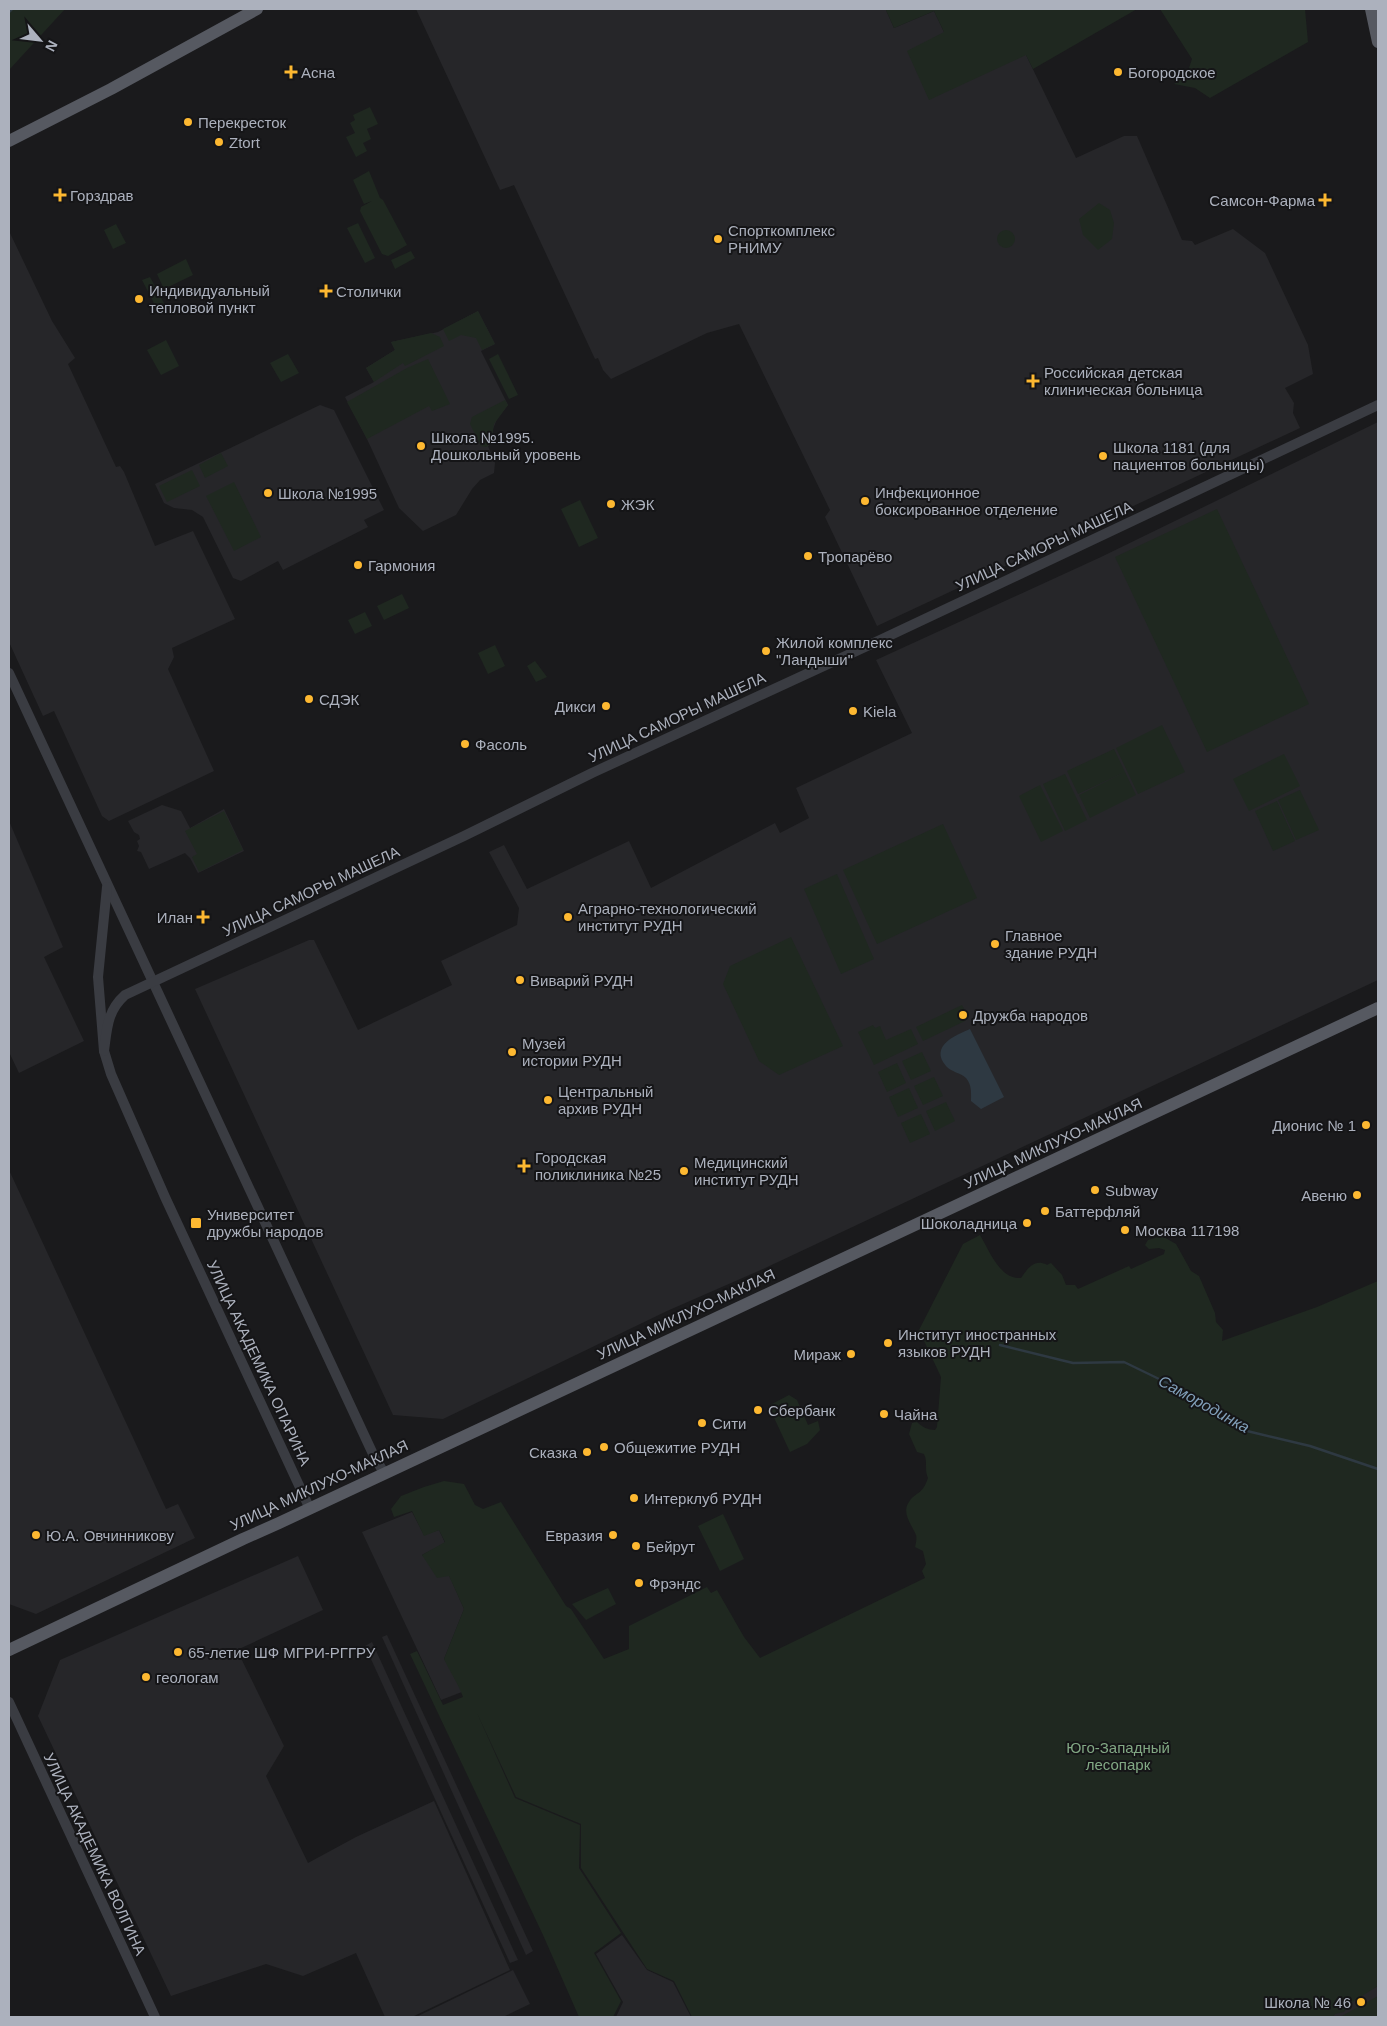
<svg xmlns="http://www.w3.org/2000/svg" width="1387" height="2026" viewBox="0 0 1387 2026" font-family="Arial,sans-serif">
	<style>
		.built { fill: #262629 }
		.green { fill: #1f2820 }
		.water { fill: #2e3942 }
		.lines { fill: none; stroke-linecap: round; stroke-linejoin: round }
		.stream { stroke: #2e3942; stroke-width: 2.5 }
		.minor { stroke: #3a3c42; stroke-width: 10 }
		.major { stroke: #565961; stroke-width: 12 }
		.poi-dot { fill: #fdb831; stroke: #151517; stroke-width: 2 }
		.labels { text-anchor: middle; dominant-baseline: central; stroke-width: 4; stroke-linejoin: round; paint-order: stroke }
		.poi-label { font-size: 15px; fill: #acb1bd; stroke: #151517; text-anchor: start }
		.street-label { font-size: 15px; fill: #acb1bd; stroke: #151517 }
		.park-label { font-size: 15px; fill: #82a884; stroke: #151517 }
		.water-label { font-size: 16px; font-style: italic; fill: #819fb9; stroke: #151517 }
	</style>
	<rect width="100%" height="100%" fill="#1a1a1c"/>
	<g class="built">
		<path d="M416,9H889L886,10L894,28L934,11L944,32L1026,55L1076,158L1124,136H1137L1182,240L1192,241L1195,245L1233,229L1265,253L1308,345L1313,374L1285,388L1294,403L1293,413L1300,428L877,626L825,517L830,510L739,324L707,333L611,379L603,370L598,358L595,359L514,185L500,190Z"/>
		<path d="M9,231L52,321L75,358L68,364L116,467L120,466L124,472L155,546L193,531L235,619L172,648L174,657L168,669L214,771L109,821L102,816L54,711L43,716L9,642Z"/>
		<path d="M478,311L495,344L481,351L508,405L497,419L493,429L491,444L488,446L495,463L494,473L480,480L472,489L456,515L423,531L399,508L367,439L345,397L374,382L366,368L395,350L391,342L438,332Z"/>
		<path d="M320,405L334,410L384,510L364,520L368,527L283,570L278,561L241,581L233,578L203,517L192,510L174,508L164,503L155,484Z"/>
		<path d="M1378,422V980L763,1269L667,1311L443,1419L393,1415L195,989L309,940H314L358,1030L452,985L441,961L517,925L519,908L489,852L504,845L527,889L629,841L651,888L775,823L780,833L809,818L796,788L912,733L876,660L1101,557Z"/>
		<path d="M162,805L181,811L190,828L224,809L244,851L198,873L190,858L185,853L149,869L141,852L137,851L139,846L137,841L140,839L139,835L134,832L128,821Z"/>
		<path d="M9,821L63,947L44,957L84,1041L19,1073L9,1052Z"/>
		<path d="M9,1170L166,1509L178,1504L195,1538L36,1614L9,1604Z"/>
		<path d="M412,1512L424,1535L439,1530L445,1543L422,1555L449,1575L464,1609L444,1659L465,1684L467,1690L441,1700L362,1532Z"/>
		<path d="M298,1556L323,1610L237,1650L284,1746L266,1776L308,1863L356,1837L434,1801L510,1970L412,2017H385L356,1953L303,1976L266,1964L171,1996L38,1716L60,1660Z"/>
		<path d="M387,1635L533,1951L526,1955L382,1637Z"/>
		<path d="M372,1642L518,1960L510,1963L365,1646Z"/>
		<path d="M622,1935L647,1970L673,1982L691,2017H616L623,2002L596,1954Z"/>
		<path d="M513,1970L530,2004L503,2017H416Z"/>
		<path d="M1378,1986V2017H1311Z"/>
	</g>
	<g class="green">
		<path d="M9,9H65L9,70Z"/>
		<path d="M889,9H1137L1033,69L1026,55L929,100L907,51L944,32L934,11L894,28L886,10Z"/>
		<path d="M1160,9H1305L1308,42L1210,98L1195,88L1174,84L1187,74L1192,59Z"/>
		<path d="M370,107L378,124L367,129L371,139L363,143L367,151L356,157L346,137L355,133L350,123L355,120L353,115Z"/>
		<path d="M369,171L380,198L383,200L407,245L388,256L382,254L360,211L361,207L372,201L364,204L353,180Z"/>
		<path d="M1099,203L1110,210L1114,223L1112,239L1098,250L1083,235L1079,219Z"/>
		<path d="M358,223L375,258L365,263L347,228Z"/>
		<path d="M116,224L126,243L113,249L104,230Z"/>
		<circle cx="1006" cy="239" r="9"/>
		<path d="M411,251L415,258L395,269L391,260Z"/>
		<path d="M186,259L193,275L164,289L157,274Z"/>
		<path d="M150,277L165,305L157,309L142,280Z"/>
		<path d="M478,311L495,344L482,350L476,338L461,335L449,341L443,329Z"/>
		<path d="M431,333L440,337L444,346L405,366L403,363L374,382L366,368L395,350L391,342Z"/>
		<path d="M166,340L179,366L161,375L147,350Z"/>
		<path d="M288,354L299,373L281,382L270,363Z"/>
		<path d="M498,354L518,395L509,399L489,359Z"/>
		<path d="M428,359L450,404L432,411L429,406L367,439L347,402L407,368Z"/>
		<path d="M505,400L508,405L494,424L491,444L486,447L481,446L470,424L472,417Z"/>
		<path d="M221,453L228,466L205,478L199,465Z"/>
		<path d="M192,470L200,486L167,502L159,486Z"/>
		<path d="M234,482L261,537L234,551L206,496Z"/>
		<path d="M580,500L598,538L579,547L561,509Z"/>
		<path d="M1217,509L1309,704L1207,752L1115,557Z"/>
		<path d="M402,594L409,608L384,620L377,606Z"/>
		<path d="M365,612L372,626L355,634L348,620Z"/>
		<path d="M495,645L505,666L488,674L478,653Z"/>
		<path d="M535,661L547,677L536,682L527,666Z"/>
		<path d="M1162,725L1185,772L1138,794L1116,748Z"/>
		<path d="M1114,749L1125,772L1078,794L1067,771Z"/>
		<path d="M1284,754L1300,786L1249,811L1233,779Z"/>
		<path d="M1125,772L1136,795L1090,818L1079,795Z"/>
		<path d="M1065,774L1087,820L1065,831L1043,784Z"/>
		<path d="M1040,785L1063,831L1041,842L1019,796Z"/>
		<path d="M1300,790L1319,830L1296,840L1278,800Z"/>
		<path d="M1277,801L1295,841L1273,851L1255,811Z"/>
		<path d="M224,811L243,850L199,872L192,857L197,854L185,831Z"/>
		<path d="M943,824L977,898L877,944L843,870Z"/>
		<path d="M837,874L874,959L841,974L804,889Z"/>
		<path d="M791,937L843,1046L779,1075L759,1061L723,984L730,966Z"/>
		<path d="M962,1005L968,1016L965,1021L923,1041L916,1027Z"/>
		<path d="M873,1025L875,1028L880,1026L886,1040L911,1029L918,1044L874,1065L858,1032Z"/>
		<path d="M922,1052L931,1071L911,1080L902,1061Z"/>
		<path d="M897,1063L906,1083L887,1092L878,1072Z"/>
		<path d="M934,1077L943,1096L923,1105L914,1086Z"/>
		<path d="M909,1088L918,1108L898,1117L889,1097Z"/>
		<path d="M946,1102L955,1121L935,1131L926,1111Z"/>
		<path d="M921,1114L930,1134L910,1143L901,1123Z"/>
		<path d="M980,1235C989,1250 1000,1280 1021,1278C1026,1271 1032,1261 1042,1263C1050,1265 1044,1266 1051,1263L1062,1275L1066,1285H1075L1078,1289L1129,1266L1131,1269L1164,1254L1165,1250L1159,1248L1149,1249L1145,1245L1148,1240L1162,1236L1176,1244L1191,1271L1199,1276L1215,1313L1216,1322L1223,1330L1222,1341L1317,1307L1378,1281V1986L1352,2002L1344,2012L1335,2014L1333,2017H692L674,1981L647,1969L581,1868V1824L516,1797L477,1713L515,1798L580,1825L579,1868L621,1933L594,1953L621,2001L613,2017H579L543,1935L410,1654L417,1651L443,1705L463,1697C458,1683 450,1672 444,1659L464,1609L449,1576L437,1578L422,1555L445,1542L439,1530L424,1536L412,1511L394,1517L391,1509L401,1496L424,1487L444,1481L464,1484L475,1505L483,1509L501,1502L566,1606L571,1609L604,1659L629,1649V1626L707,1587L711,1593L717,1590L744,1637L760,1658L925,1578L922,1571L926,1564L923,1551L915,1547C916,1543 917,1538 916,1535C912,1525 901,1513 909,1502C916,1491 922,1496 928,1478C924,1469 928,1462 924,1454L917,1452L909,1434L912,1423L917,1422C922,1427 928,1430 935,1430L937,1427L941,1377L919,1330L963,1244Z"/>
		<path d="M789,1395L797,1400L808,1425L818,1421L820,1430L807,1444L790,1452L770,1409V1405Z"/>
		<path d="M723,1514L744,1559L720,1571L698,1526Z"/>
		<path d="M608,1588L616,1604L586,1620L572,1604Z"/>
		<path d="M1378,1996V2017H1340Z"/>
	</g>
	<path class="water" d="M970,1029L1004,1097L981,1109L971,1101C971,1093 972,1085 966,1078C961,1073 951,1072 946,1066C929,1046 956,1035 970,1029Z"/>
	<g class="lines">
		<g class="stream">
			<path d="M9,12L12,9"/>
			<path d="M1000,1345L1073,1363L1124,1362L1190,1394L1247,1431L1310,1446L1378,1469"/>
		</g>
		<g class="minor">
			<path d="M9,673L373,1454L384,1473"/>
			<path d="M107,887L98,977L104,1051L111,1074L165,1197L310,1509"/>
			<path d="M104,1051C107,1029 107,1011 125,995L464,836L592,773L878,641L1378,405"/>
			<path d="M9,1702L155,2017"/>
		</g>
		<g class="major">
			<path d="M1371,9L1378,42"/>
			<path d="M9,141L111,89L257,9"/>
			<path d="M9,1650L243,1539L279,1523L1378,1008"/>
		</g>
	</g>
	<g class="poi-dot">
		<path d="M288.5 64.5h5v5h5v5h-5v5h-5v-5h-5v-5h5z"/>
		<circle cx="1118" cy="72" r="5"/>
		<circle cx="188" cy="122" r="5"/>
		<circle cx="219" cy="142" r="5"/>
		<path d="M57.5 187.5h5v5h5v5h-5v5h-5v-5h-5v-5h5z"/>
		<path d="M1322.5 192.5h5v5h5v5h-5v5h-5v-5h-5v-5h5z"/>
		<circle cx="718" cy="239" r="5"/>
		<path d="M323.5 283.5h5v5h5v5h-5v5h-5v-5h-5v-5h5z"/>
		<circle cx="139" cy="299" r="5"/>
		<path d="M1030.5 373.5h5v5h5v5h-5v5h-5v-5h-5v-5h5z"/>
		<circle cx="421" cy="446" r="5"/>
		<circle cx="1103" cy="456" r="5"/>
		<circle cx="268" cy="493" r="5"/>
		<circle cx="865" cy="501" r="5"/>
		<circle cx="611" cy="504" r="5"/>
		<circle cx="808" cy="556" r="5"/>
		<circle cx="358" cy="565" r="5"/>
		<circle cx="766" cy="651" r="5"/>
		<circle cx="309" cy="699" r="5"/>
		<circle cx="606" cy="706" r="5"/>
		<circle cx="853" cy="711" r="5"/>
		<circle cx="465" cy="744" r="5"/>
		<path d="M200.5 909.5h5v5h5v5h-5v5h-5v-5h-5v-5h5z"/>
		<circle cx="568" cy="917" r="5"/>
		<circle cx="995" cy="944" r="5"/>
		<circle cx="520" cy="980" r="5"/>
		<circle cx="963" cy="1015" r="5"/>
		<circle cx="512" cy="1052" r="5"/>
		<circle cx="548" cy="1100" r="5"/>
		<circle cx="1366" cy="1125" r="5"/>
		<path d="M521.5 1158.5h5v5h5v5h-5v5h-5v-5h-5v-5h5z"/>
		<circle cx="684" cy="1171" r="5"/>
		<circle cx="1095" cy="1190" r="5"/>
		<circle cx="1357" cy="1195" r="5"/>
		<circle cx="1045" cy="1211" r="5"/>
		<rect x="190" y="1217" width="12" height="12" rx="2.5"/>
		<circle cx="1027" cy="1223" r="5"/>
		<circle cx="1125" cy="1230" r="5"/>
		<circle cx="888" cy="1343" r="5"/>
		<circle cx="851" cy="1354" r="5"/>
		<circle cx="758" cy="1410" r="5"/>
		<circle cx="884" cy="1414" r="5"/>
		<circle cx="702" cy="1423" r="5"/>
		<circle cx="604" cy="1447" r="5"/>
		<circle cx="587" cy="1452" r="5"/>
		<circle cx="634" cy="1498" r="5"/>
		<circle cx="36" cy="1535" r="5"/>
		<circle cx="613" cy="1535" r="5"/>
		<circle cx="636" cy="1546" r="5"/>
		<circle cx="639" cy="1583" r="5"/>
		<circle cx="178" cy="1652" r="5"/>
		<circle cx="146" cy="1677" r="5"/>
		<circle cx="1361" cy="2002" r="5"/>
	</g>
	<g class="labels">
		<g class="poi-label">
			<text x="301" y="72">Асна</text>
			<text x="1128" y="72">Богородское</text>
			<text x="198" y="122">Перекресток</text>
			<text x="229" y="142">Ztort</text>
			<text x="70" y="195">Горздрав</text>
			<text x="1315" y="200" text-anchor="end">Самсон-Фарма</text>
			<text x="728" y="230">Спорткомплекс<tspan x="728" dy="17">РНИМУ</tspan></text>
			<text x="149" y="290">Индивидуальный<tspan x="149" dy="17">тепловой пункт</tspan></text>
			<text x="336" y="291">Столички</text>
			<text x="1044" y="372">Российская детская<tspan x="1044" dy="17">клиническая больница</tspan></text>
			<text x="431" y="437">Школа №1995.<tspan x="431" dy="17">Дошкольный уровень</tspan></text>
			<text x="1113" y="447">Школа 1181 (для<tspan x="1113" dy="17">пациентов больницы)</tspan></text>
			<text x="875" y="492">Инфекционное<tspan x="875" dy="17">боксированное отделение</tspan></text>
			<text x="278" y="493">Школа №1995</text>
			<text x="621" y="504">ЖЭК</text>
			<text x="818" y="556">Тропарёво</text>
			<text x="368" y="565">Гармония</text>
			<text x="776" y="642">Жилой комплекс<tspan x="776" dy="17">"Ландыши"</tspan></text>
			<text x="319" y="699">СДЭК</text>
			<text x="596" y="706" text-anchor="end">Дикси</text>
			<text x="863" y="711">Kiela</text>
			<text x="475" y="744">Фасоль</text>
			<text x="578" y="908">Аграрно-технологический<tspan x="578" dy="17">институт РУДН</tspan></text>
			<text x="193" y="917" text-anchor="end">Илан</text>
			<text x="1005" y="935">Главное<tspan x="1005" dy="17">здание РУДН</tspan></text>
			<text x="530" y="980">Виварий РУДН</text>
			<text x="973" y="1015">Дружба народов</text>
			<text x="522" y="1043">Музей<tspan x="522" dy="17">истории РУДН</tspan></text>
			<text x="558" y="1091">Центральный<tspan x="558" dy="17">архив РУДН</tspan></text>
			<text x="1356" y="1125" text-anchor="end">Дионис № 1</text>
			<text x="535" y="1157">Городская<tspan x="535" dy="17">поликлиника №25</tspan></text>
			<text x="694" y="1162">Медицинский<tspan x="694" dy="17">институт РУДН</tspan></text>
			<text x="1105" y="1190">Subway</text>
			<text x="1347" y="1195" text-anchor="end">Авеню</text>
			<text x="1055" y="1211">Баттерфляй</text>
			<text x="207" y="1214">Университет<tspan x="207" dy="17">дружбы народов</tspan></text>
			<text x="1017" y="1223" text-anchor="end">Шоколадница</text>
			<text x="1135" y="1230">Москва 117198</text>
			<text x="898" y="1334">Институт иностранных<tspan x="898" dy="17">языков РУДН</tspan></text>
			<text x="841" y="1354" text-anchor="end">Мираж</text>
			<text x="768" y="1410">Сбербанк</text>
			<text x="894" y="1414">Чайна</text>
			<text x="712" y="1423">Сити</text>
			<text x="614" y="1447">Общежитие РУДН</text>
			<text x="577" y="1452" text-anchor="end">Сказка</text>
			<text x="644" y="1498">Интерклуб РУДН</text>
			<text x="46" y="1535">Ю.А. Овчинникову</text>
			<text x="603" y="1535" text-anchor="end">Евразия</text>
			<text x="646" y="1546">Бейрут</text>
			<text x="649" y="1583">Фрэндс</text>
			<text x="188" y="1652">65-летие ШФ МГРИ-РГГРУ</text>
			<text x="156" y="1677">геологам</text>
			<text x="1351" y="2002" text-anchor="end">Школа № 46</text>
		</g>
		<g class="street-label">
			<text transform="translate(1044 546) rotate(-25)">УЛИЦА САМОРЫ МАШЕЛА</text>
			<text transform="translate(677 717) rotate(-25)">УЛИЦА САМОРЫ МАШЕЛА</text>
			<text transform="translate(311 891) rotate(-25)">УЛИЦА САМОРЫ МАШЕЛА</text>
			<text transform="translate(1053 1143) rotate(-25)">УЛИЦА МИКЛУХО-МАКЛАЯ</text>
			<text transform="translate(686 1314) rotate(-25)">УЛИЦА МИКЛУХО-МАКЛАЯ</text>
			<text transform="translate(259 1363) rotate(65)">УЛИЦА АКАДЕМИКА ОПАРИНА</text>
			<text transform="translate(319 1485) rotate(-25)">УЛИЦА МИКЛУХО-МАКЛАЯ</text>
			<text transform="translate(95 1854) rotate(65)">УЛИЦА АКАДЕМИКА ВОЛГИНА</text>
		</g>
		<g class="park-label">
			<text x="1118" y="1747">Юго-Западный<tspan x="1118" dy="17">лесопарк</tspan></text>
		</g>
		<g class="water-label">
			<text transform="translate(1204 1404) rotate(29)">Самородинка</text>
		</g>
	</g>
	<rect width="1387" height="2026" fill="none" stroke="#acb1bd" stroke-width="20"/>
	<g transform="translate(40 40) rotate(118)" stroke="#151517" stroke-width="4" paint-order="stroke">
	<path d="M0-4L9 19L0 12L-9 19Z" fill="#acb1bd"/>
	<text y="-8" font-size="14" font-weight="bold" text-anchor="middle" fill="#acb1bd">N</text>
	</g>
</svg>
